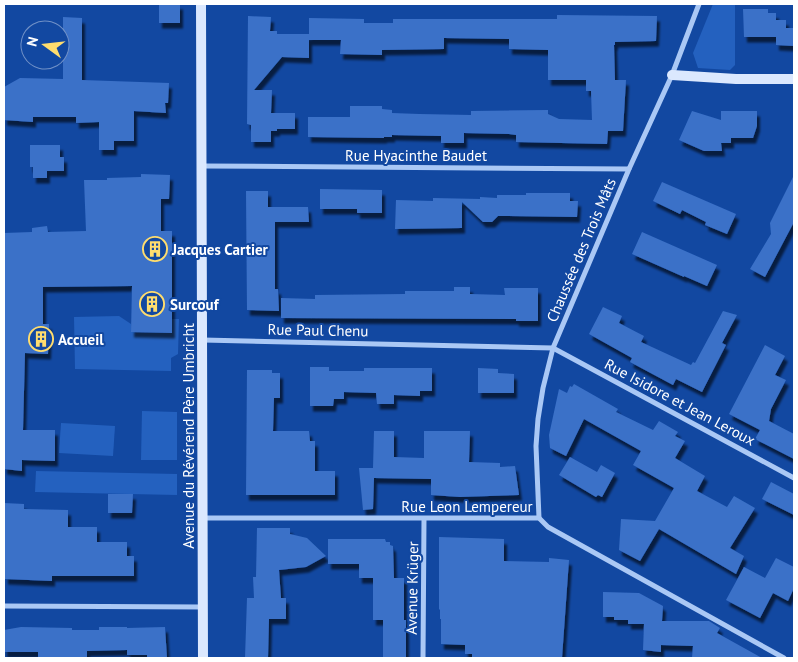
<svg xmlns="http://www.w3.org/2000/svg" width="798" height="662" viewBox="0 0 798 662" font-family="'PT Sans',sans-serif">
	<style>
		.grass { fill: #2461bf }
		.building { fill: #3b71c8; filter: url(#shadow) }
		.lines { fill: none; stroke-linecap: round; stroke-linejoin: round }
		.street { stroke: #aac8f5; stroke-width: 5 }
		.secondary { stroke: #dbe8fe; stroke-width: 10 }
		.labels { text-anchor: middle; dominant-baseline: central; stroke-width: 4; stroke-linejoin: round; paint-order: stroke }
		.street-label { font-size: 15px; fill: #fff; stroke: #1248a1 }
		.poi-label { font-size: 15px; font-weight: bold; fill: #fff; stroke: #1248a1; text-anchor: start }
	</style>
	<defs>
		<filter id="shadow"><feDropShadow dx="3" dy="5.5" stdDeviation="1" flood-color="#0009"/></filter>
	</defs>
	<rect width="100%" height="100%" fill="#1248a1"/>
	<g class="grass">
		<path d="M713,4H735V65L730,70L698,68L693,53Z"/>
		<path d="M119,316L131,324V332L172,333V319H179L178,354L171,358V371L75,369L74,317Z"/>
		<path d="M142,411L177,412V460H141Z"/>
		<path d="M61,423L115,426L113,456L59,453Z"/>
		<path d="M36,471L177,474V495L35,492Z"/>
	</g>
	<g class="building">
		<rect x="159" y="4" width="21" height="19"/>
		<path d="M743,9H768V13H776V20H786V28H794V46L776,45V37H744Z"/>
		<path d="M557,15L657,16L656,41L615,42V45H614L615,80H626L623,131H608L607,144L516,142V135L509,134L464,133V143H441V136L392,135V137H384V138L308,137V117H350V106H382V109L392,110V113L419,114L471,115V111L548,110V114L559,119L592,120L591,91H586V80H548V50L509,49V39L444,38V49L382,50V55L340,54L341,40H309V18L364,19V23H393V19H557Z"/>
		<path d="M248,16L271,17L270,31H277V34H309V58L282,57L254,90H272L271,113H295V129H277V131H271V142H251V125L247,124Z"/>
		<path d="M63,17L82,18V80L169,83L168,103H165L166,113L134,111V141H114V150H99V122L76,123V117H33V122L4,120V87L20,78L63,79Z"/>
		<path d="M692,111L721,120V111H757V126L753,138H731V143H721L722,151H704L679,140Z"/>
		<path d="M30,145H60V157H64V171H47V178H33V167H30Z"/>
		<path d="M141,174L170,175L169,199H161V231H172V333L131,332L132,286L43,287V324H49L48,354L25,353L23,430H55V461L22,460V471L4,469V233L32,232V228L47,226L48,232L86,231L84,180H107V178L141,177Z"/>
		<path d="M794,175V222L765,277L750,269L771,234L770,223Z"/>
		<path d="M662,182L736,214L727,234L705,225L706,222L682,210L680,214L653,201Z"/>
		<path d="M320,189L382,190V213H357V209H320Z"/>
		<path d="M246,191H268V207H308L309,222H275V289H278L279,311L247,310Z"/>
		<path d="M526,193H570V201H578L577,217L509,216H498L492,222H483L462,202V228L395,229L396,200L433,201V198L480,199V197L497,198V195H526Z"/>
		<path d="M642,232L717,265L707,286L684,276V277L632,254Z"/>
		<path d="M454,287H470V294L505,295L504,288H538V321H516V319L281,318V298L315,299V295L405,294V291H454Z"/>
		<path d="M603,307L622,316L619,323L644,336L641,342L691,365L693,362L695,363L723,311L737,315L722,343L726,345L702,392L676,379L673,385L630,362L632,358L589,334Z"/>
		<path d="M765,345L785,356L775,375L786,380L771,409L769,421L794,434V459L755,439L760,430L729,414Z"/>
		<path d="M310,367H329V371H364V368H432V391H420V396L394,395V404H377L376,393L344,392V399H334L333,406H310Z"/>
		<path d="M478,368L498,369V373L514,374V393H478Z"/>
		<path d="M247,370H272V373H280V398H274L273,431H309L310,441H315V471H335V495H246Z"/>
		<path d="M574,384L618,409L616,412L653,430L659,421L678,432L675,436L685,441L675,458L705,476L697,491L727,507L734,496L755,508L730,548L744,556L736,574L659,529L640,561L619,550L621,519L655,521L674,488L633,465L641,451L584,419L566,456L550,448L549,435L559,389L567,393L570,386L572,387Z"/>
		<path d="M374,431H394V457L424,458V431H470L469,462L500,463V467L515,466L519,495L460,497L431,495V479L374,478L373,509L363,510L359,468H373Z"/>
		<path d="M570,457L597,472L601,465L615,473L602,497L598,495L596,497L559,475Z"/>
		<path d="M771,482L794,494V515L762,499Z"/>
		<path d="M108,494H133L132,513H108Z"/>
		<path d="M4,503L24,504V509L68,510V527H97V542H127V556H134V576H52V581L5,579Z"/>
		<path d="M257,528H290V534L307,538L326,556L306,567L279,570L281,598H286V619H269L268,658H245L247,598H254L253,577H256Z"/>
		<path d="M439,537L504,539V561L549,562V558L569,560L562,658H472V654H465V645L441,644V619H440V609L439,610Z"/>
		<path d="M328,539H385L386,542H390V545L393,546L394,578H404V620H406V658H383V620H373V578H359V564H328Z"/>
		<path d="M776,558L794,567V588L788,601L773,593L760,618L726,600L744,567L765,578Z"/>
		<path d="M603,592L639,593L663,606L662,621H709L720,628L717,633L762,658H692L693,646L661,645V652L643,650L644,624H628V620H614V617H603Z"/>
		<path d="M21,627L72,628V630H99V627H127V628L165,627L167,658H147V655H127V650L87,651V658H38V652H4V630Z"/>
	</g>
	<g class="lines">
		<g class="street">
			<path d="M203,166L629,169"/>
			<path d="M203,340L553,348L794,478"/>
			<path d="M203,518H539L548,527L784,658"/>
			<path d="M539,518L536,446L538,419L543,388L553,348L629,169L672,75L699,4"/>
			<path d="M4,606L203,607"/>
			<path d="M423,658L424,519"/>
		</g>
		<g class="secondary">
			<path d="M201,4L203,658"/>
			<path d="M672,75L736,79H794"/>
		</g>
	</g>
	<defs>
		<symbol id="building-ring" viewBox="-11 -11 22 22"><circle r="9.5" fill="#1248a1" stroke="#ffdd6e" stroke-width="1.5"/><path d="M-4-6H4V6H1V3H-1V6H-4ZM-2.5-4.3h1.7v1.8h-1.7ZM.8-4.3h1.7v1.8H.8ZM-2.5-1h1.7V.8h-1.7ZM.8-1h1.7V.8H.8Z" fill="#ffdd6e"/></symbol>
	</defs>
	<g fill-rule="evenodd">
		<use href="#building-ring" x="141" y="235" width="28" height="28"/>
		<use href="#building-ring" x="138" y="290" width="28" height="28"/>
		<use href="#building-ring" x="27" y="325" width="28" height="28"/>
	</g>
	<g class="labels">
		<g class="street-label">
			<text x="416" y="155">Rue Hyacinthe Baudet</text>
			<text transform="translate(581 250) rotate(-67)">Chaussée des Trois Mâts</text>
			<text transform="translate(318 330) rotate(1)">Rue Paul Chenu</text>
			<text transform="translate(680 402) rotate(28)">Rue Isidore et Jean Leroux</text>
			<text transform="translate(188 436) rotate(-90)">Avenue du Révérend Père Umbricht</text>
			<text x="467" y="506">Rue Leon Lempereur</text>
			<text transform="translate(412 588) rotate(-89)">Avenue Krüger</text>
		</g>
		<g class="poi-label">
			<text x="172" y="249">Jacques Cartier</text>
			<text x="170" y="304">Surcouf</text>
			<text x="58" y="339">Accueil</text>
		</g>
	</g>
	<rect width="798" height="662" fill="none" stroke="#ffffff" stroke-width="10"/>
	<g transform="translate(45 45) rotate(285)"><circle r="24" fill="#1248a1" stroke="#7191c7"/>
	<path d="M0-4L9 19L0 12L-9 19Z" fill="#ffdd6e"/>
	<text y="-8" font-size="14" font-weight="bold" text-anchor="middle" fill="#ffffff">N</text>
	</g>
</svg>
